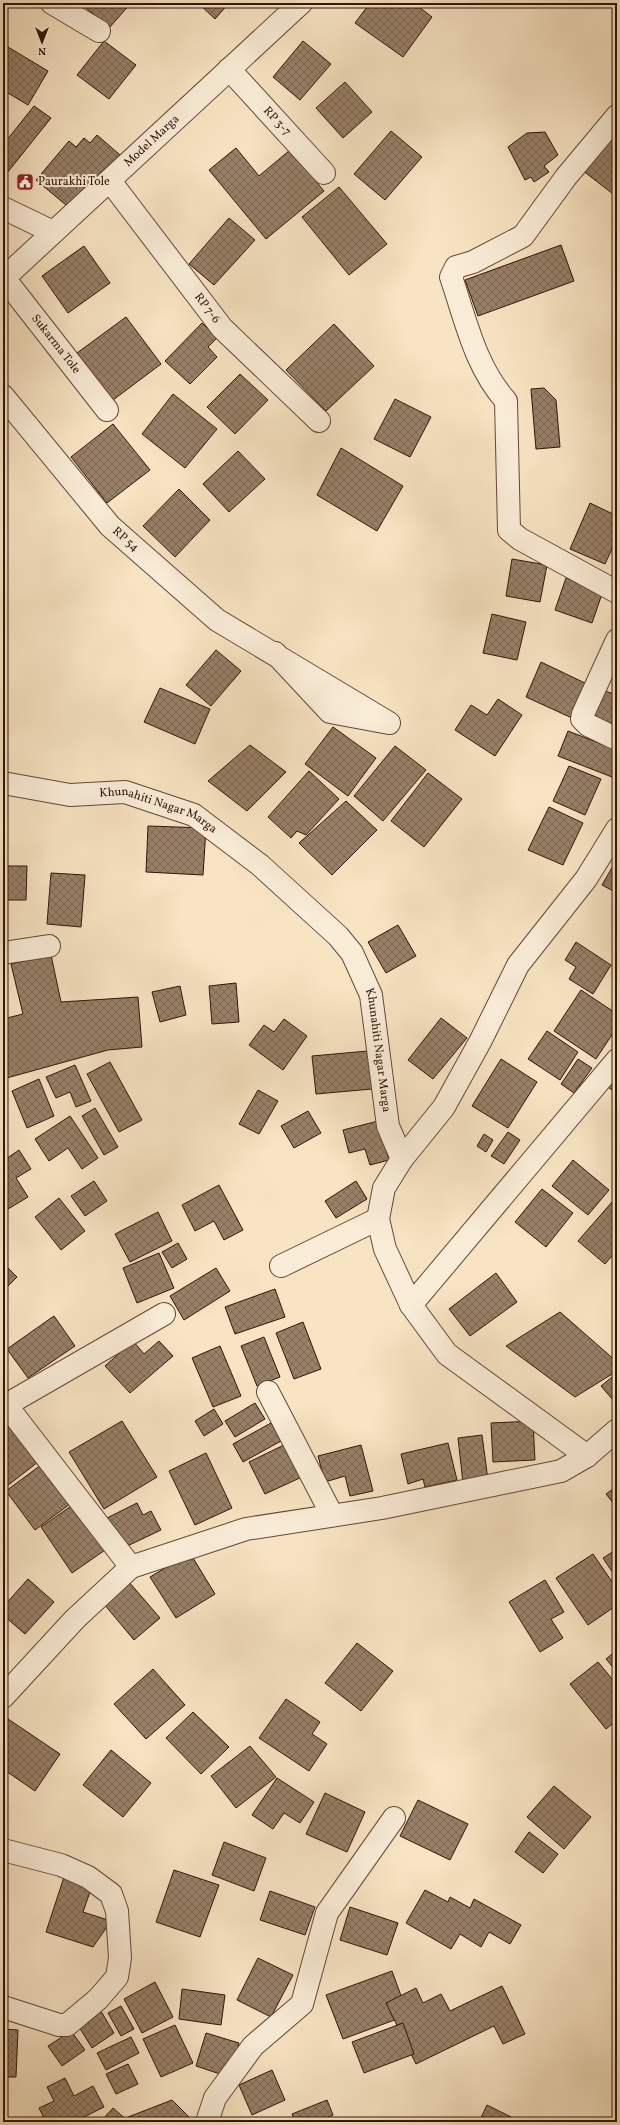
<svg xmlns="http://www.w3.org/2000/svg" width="620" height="2125" viewBox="0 0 620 2125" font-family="Vollkorn,serif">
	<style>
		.building { fill: url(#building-cross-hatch); stroke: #311307 }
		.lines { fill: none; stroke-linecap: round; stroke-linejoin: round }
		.street-casing { stroke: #634736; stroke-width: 24 }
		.street { stroke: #faedd8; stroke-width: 22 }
		.labels { text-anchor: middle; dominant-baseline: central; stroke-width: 4; stroke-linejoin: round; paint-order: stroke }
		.street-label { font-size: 12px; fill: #311307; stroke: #faedd8 }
		.poi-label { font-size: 12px; fill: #311307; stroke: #faedd8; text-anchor: start }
	</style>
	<defs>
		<pattern id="building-cross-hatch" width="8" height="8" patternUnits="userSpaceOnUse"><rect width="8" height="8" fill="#988069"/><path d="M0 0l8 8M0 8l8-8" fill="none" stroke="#7d6854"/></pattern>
	</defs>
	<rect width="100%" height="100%" fill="#f8e4c3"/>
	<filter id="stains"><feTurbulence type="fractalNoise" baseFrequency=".005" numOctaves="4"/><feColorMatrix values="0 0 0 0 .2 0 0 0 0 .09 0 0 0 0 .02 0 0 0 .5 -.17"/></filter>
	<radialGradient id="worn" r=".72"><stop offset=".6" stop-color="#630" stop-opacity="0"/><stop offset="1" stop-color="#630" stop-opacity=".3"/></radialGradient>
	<g class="building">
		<path d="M87,3H131L109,28L84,6Z"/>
		<path d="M198,3H229L215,19Z"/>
		<path d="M370,3H414L432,17L403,57L355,23Z"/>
		<path d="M104,41L136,65L109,99L77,75Z"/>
		<path d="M303,41L331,64L300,100L273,77Z"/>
		<path d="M3,44L48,71L28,105L3,90Z"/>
		<path d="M345,82L372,112L343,138L316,108Z"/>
		<path d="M34,106L51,118L3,178V145Z"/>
		<path d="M391,131L422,157L385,200L354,174Z"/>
		<path d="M545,132L558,155L544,166L549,172L534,182L531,177L525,180L508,147L527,133Z"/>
		<path d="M611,133L617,138V197L582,170Z"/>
		<path d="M97,135L120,155L72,210L36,180L69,141L76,147L84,138L90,143Z"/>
		<path d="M236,148L259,176L290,150L324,191L266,239L209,170Z"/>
		<path d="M339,187L387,244L349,275L302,217Z"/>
		<path d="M229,218L255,240L214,285L189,264Z"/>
		<path d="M561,245L574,281L478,316L465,280Z"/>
		<path d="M84,246L110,283L68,313L42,276Z"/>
		<path d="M126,317L161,364L113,400L77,353Z"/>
		<path d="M202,323L217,338L208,347L217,357L190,384L165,361Z"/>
		<path d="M334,324L374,366L326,411L286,370Z"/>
		<path d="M240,374L268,400L235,434L207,407Z"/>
		<path d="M544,388L556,400L560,447L536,449L531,389Z"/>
		<path d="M173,394L217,429L185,468L142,434Z"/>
		<path d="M395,399L431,417L410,457L374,439Z"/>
		<path d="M113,424L150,470L107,503L71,457Z"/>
		<path d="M341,448L403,486L377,531L317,495Z"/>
		<path d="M238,451L265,479L229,512L203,484Z"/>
		<path d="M179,489L210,520L175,557L143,526Z"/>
		<path d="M590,503L617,516V538L605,564L570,549Z"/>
		<path d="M512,559L547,565L540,602L506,596Z"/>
		<path d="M566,578L603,591L592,623L555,610Z"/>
		<path d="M492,614L526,622L517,660L483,653Z"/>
		<path d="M216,650L241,671L211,706L186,685Z"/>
		<path d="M541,662L587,684L572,718L526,697Z"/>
		<path d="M160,688L210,709L195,744L144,722Z"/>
		<path d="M602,690L617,695V731L591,722Z"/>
		<path d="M498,699L522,715L495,756L455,730L471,705L487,715Z"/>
		<path d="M333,727L376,758L348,796L305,764Z"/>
		<path d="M568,731L617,750V765L612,777L558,756Z"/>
		<path d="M250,745L286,772L247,811L208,781Z"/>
		<path d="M395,746L426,770L383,821L354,796Z"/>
		<path d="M569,766L601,779L585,815L553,801Z"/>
		<path d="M309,771L339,799L306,835L297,831L291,838L268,817Z"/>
		<path d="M428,773L462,799L424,847L391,821Z"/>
		<path d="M346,801L377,830L332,875L299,843Z"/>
		<path d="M549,807L583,823L563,865L528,850Z"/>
		<path d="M148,826L206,828L203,875L146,872Z"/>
		<path d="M617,859V893L602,885Z"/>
		<path d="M3,866H27L26,900H3Z"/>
		<path d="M51,873L85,875L81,927L47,924Z"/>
		<path d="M398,925L416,956L386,973L368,942Z"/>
		<path d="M576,942L611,965L593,994L569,979L576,967L565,960Z"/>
		<path d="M51,955L61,1002L138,997L142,1047L108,1050L3,1079V1019L23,1014L11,964Z"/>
		<path d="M236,983L239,1022L212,1024L209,986Z"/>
		<path d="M180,986L186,1015L160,1022L152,992Z"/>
		<path d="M581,990L617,1014V1027L596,1059L554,1031Z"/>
		<path d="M441,1018L467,1038L433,1079L408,1060Z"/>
		<path d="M284,1019L307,1036L283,1070L249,1045L264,1025L274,1032Z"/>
		<path d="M547,1031L578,1052L560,1080L528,1059Z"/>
		<path d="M368,1051L372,1089L316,1094L312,1056Z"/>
		<path d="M501,1059L537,1082L508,1128L472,1106Z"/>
		<path d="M578,1059L592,1068L574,1093L561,1084Z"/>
		<path d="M110,1062L142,1120L119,1132L87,1074Z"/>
		<path d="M75,1065L91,1101L76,1107L70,1092L56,1098L46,1077Z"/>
		<path d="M617,1075V1094L608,1087Z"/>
		<path d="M39,1079L54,1116L27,1128L12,1091Z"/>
		<path d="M258,1090L278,1101L259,1134L239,1124Z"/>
		<path d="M95,1108L118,1147L104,1155L82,1116Z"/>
		<path d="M308,1111L321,1133L294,1148L281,1126Z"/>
		<path d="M70,1116L98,1158L82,1169L68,1148L49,1161L35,1139Z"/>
		<path d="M378,1121L389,1160L370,1165L365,1149L349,1153L343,1130Z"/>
		<path d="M508,1132L520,1140L504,1164L491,1156Z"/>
		<path d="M484,1134L493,1140L486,1152L477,1146Z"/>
		<path d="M19,1150L31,1169L16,1178L28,1197L3,1212V1161Z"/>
		<path d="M573,1160L609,1190L588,1215L552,1186Z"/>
		<path d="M94,1181L107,1201L85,1216L71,1196Z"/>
		<path d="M356,1181L367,1199L336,1218L325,1201Z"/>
		<path d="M219,1185L243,1230L224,1240L214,1221L195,1231L182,1205Z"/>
		<path d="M542,1189L573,1213L546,1247L515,1222Z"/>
		<path d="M59,1198L85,1231L61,1250L35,1217Z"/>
		<path d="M612,1202L617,1206V1250L605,1264L578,1241Z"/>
		<path d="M158,1212L172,1241L130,1262L115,1234Z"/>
		<path d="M178,1243L187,1259L172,1268L162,1252Z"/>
		<path d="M159,1253L174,1288L137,1303L123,1268Z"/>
		<path d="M3,1263L17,1277L3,1291Z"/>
		<path d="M216,1268L230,1291L184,1320L170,1296Z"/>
		<path d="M496,1273L517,1302L470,1336L449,1309Z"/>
		<path d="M275,1289L285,1317L235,1334L225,1307Z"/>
		<path d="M560,1312L617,1362V1371L575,1397L506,1346Z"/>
		<path d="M54,1316L75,1346L28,1378L7,1349Z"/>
		<path d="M303,1322L321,1369L294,1379L276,1333Z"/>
		<path d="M264,1337L280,1377L257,1386L241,1346Z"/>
		<path d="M133,1341L144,1354L159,1341L173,1356L130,1393L105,1366Z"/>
		<path d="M220,1346L241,1396L213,1407L192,1358Z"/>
		<path d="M617,1373V1396L613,1400L601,1386Z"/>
		<path d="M255,1403L265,1419L235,1437L225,1421Z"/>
		<path d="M214,1409L223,1424L204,1436L195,1421Z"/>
		<path d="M3,1411L42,1459L3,1489Z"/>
		<path d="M122,1421L157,1477L104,1509L69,1452Z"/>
		<path d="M533,1421L535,1460L493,1462L491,1423Z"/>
		<path d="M271,1423L281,1441L243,1462L233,1444Z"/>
		<path d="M482,1435L488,1480L463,1483L458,1438Z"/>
		<path d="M288,1443L304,1476L265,1494L249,1462Z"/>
		<path d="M448,1443L457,1480L425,1487L423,1479L408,1484L401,1454Z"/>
		<path d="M361,1445L373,1491L350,1496L345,1476L325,1482L318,1456Z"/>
		<path d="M206,1453L232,1508L195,1525L169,1471Z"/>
		<path d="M45,1462L74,1501L35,1530L6,1491Z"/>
		<path d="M617,1486V1508L606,1494Z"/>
		<path d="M77,1502L108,1548L72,1573L41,1527Z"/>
		<path d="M137,1503L143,1515L151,1511L161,1530L123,1548L107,1518Z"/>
		<path d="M617,1549V1579L603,1558Z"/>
		<path d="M190,1553L215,1594L176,1618L150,1577Z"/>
		<path d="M593,1554L617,1589V1605L588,1625L556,1578Z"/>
		<path d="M28,1579L54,1602L25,1634L3,1615V1607Z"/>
		<path d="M545,1580L564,1612L551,1619L563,1638L540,1652L509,1602Z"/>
		<path d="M129,1582L160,1618L134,1640L104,1604Z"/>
		<path d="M357,1643L393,1671L361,1711L325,1683Z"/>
		<path d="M617,1650V1672L606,1659Z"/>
		<path d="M598,1662L617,1685V1720L606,1729L570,1684Z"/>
		<path d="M153,1669L185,1705L146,1739L114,1704Z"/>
		<path d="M286,1699L320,1722L312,1734L327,1744L309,1771L259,1738Z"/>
		<path d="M193,1712L229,1747L201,1774L166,1738Z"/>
		<path d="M8,1719L60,1754L35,1791L3,1769V1727Z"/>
		<path d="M250,1746L276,1777L236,1808L211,1776Z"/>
		<path d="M111,1750L151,1783L123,1817L83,1785Z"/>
		<path d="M277,1778L314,1802L300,1823L284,1813L273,1829L252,1815Z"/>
		<path d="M554,1786L591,1817L564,1849L527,1817Z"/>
		<path d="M325,1793L365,1812L347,1852L306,1834Z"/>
		<path d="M418,1800L468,1824L450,1860L400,1836Z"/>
		<path d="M529,1832L558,1854L543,1873L515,1852Z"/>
		<path d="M224,1842L266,1858L254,1891L212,1875Z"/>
		<path d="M174,1870L219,1885L200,1937L156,1922Z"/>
		<path d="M64,1877L92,1886L83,1912L111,1921L93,1947L46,1932Z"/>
		<path d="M425,1890L448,1902L450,1897L470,1908L474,1899L521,1925L510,1944L489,1932L481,1947L460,1934L451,1949L406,1923Z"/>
		<path d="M270,1891L315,1907L305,1935L260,1920Z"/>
		<path d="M350,1907L398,1923L387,1955L340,1940Z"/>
		<path d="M258,1958L293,1975L271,2017L237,2000Z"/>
		<path d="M392,1971L408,2015L343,2039L326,1995Z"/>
		<path d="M155,1982L173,2017L142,2033L124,1999Z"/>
		<path d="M502,1986L525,2034L503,2044L494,2026L416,2064L386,2003L416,1988L423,2003L441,1994L450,2011Z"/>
		<path d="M182,1989L225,1995L221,2025L179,2019Z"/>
		<path d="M121,2006L134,2029L121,2036L108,2013Z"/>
		<path d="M99,2008L114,2033L92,2048L76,2022Z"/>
		<path d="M403,2023L414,2054L364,2073L352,2042Z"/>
		<path d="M175,2025L193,2063L161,2077L143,2039Z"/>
		<path d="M3,2029L18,2030L16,2077H3Z"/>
		<path d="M71,2031L85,2050L62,2066L48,2046Z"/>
		<path d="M206,2033L239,2043L229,2077L196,2066Z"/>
		<path d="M131,2037L139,2053L106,2070L97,2053Z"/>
		<path d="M128,2064L138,2084L116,2094L106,2074Z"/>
		<path d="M272,2070L285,2100L252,2115L239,2085Z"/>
		<path d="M65,2078L74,2096L93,2086L104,2107L74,2122H46L39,2108L54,2101L47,2087Z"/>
		<path d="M172,2100L191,2119L189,2122H134L128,2117Z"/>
		<path d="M327,2100L333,2115L318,2122H295L292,2114Z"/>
		<path d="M487,2105L521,2122H479Z"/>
		<path d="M113,2108L129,2122H100Z"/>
	</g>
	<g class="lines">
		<defs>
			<g id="street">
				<path d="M52,3L99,31"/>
				<path id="s1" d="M229,69L324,173"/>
				<path d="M617,116L566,177L523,236L473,262L456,267L451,277C466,321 475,366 506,401L509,530L520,539L617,592"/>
				<path id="s2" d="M110,181L222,328L319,421"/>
				<path d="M3,208L53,232"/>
				<path id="s3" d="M4,278L107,410"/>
				<path id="s4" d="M3,279L301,3"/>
				<path id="s5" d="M3,396L110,526L217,620L389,723L330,712L275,653"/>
				<path d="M617,640L583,714L582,719L588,725L617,739"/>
				<path id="s6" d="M3,783L70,795L125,792L194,815L260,865L338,936L352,953L371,995L388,1126L402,1159L444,1107L481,1040L518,965L586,879L617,829"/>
				<path d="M3,953L49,946"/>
				<path d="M402,1159L384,1188L378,1219L385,1249L411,1305L447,1354L587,1456"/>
				<path d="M281,1266L378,1219"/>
				<path d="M411,1305L617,1060"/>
				<path d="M268,1392L332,1515"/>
				<path d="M3,1401L131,1567"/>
				<path d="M6,1405L164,1314"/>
				<path d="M3,1697L75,1619L131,1567L246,1529L382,1508L561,1471L587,1456L617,1430"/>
				<path d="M3,1850L61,1865L88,1877L111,1894L117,1911L120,1958L117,1977L98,1999L67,2025H59L3,2007"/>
				<path d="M207,2122L215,2098L253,2046L302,2004L327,1913L394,1818"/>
			</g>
		</defs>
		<use href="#street" class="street-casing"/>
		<use href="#street" class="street"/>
	</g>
	<defs>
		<symbol id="civic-square" viewBox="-11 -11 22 22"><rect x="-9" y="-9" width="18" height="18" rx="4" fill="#8f2418" stroke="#faedd8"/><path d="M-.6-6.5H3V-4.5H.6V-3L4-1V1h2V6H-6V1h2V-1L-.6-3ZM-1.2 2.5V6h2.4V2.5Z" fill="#fff"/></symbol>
	</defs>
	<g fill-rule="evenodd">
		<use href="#civic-square" x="15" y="172" width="20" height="20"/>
	</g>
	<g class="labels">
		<g class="street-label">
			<text stroke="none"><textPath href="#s1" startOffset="71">RP 3-7</textPath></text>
			<text stroke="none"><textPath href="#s4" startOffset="203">Model Marga</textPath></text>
			<text stroke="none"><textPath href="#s2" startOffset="160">RP 7-6</textPath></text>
			<text stroke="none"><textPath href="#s3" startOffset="84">Sukarma Tole</textPath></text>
			<text stroke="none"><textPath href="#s5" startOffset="189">RP 54</textPath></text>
			<text stroke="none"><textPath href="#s6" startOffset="160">Khunahiti Nagar Marga</textPath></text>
			<text stroke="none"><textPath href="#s6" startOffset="508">Khunahiti Nagar Marga</textPath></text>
		</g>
		<g class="poi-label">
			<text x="38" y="182">Paurakhi Tole</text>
		</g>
	</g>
	<rect width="620" height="2125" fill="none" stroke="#f8e4c3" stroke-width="16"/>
	<rect x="4" y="4" width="612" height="2117" fill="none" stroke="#311307" stroke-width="2"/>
	<rect x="8" y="8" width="604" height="2109" fill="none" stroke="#311307"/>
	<g transform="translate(42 42) rotate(180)" stroke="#faedd8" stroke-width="3" paint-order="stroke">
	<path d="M0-3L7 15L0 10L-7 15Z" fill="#311307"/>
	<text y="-6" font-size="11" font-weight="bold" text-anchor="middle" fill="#311307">N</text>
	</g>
	<rect width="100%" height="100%" filter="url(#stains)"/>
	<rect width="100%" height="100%" fill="url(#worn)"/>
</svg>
